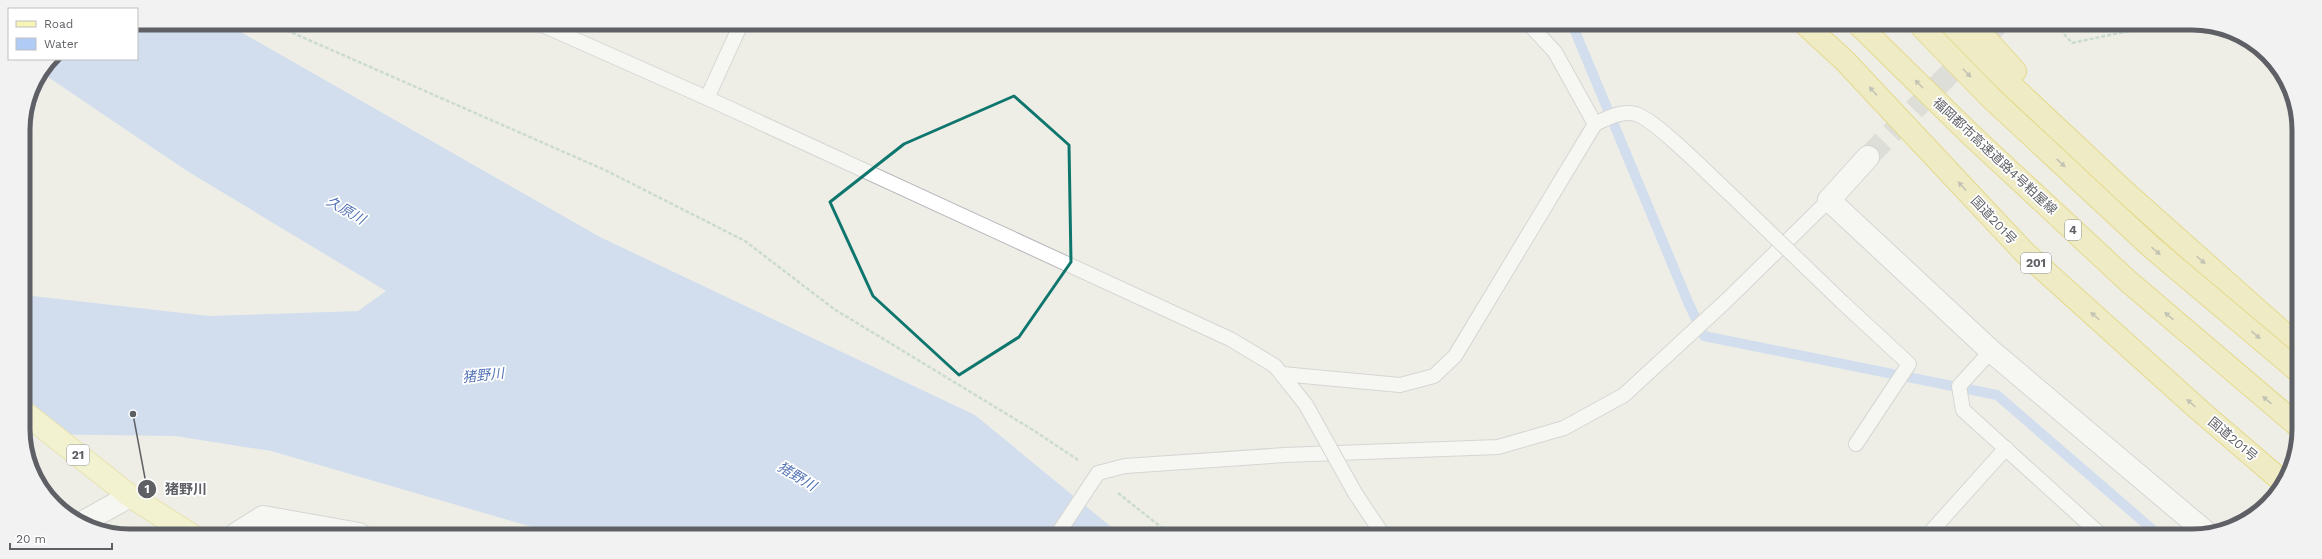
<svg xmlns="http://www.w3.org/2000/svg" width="2322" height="559" viewBox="0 0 2322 559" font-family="'Work Sans','Noto Sans JP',sans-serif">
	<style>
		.water { fill: #b0cbf5 }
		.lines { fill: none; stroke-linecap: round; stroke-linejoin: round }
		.stream { stroke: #b0cbf5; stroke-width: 10 }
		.street-tunnel { stroke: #cacac6; stroke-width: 22; stroke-dasharray: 22 11; stroke-linecap: butt }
		.lane-casing { stroke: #b7b7bc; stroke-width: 16 }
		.street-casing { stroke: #b7b7bc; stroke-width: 24 }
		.secondary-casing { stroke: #b5b7bc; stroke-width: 24 }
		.primary-casing { stroke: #e1d46d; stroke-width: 24 }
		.highway-casing { stroke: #d9bf1c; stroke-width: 24 }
		.path { stroke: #a0c3b0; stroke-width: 2.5; stroke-dasharray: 4 2; stroke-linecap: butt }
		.lane { stroke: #fff; stroke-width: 14 }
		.street { stroke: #fff; stroke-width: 22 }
		.secondary { stroke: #fff; stroke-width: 22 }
		.primary { stroke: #f5f5b5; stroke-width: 22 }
		.highway { stroke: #f0e99c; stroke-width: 22 }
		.lane-bridge-casing { stroke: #b7b7bc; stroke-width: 16; stroke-linecap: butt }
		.highway-bridge-casing { stroke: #d9bf1c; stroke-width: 24; stroke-linecap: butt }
		.lane-bridge { stroke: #fff; stroke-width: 14 }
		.highway-bridge { stroke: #f0e99c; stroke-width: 22 }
		.oneway { fill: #919078 }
		.marked { fill: none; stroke: #0f766e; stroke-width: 3; stroke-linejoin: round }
		.labels { text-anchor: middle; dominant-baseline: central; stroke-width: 3.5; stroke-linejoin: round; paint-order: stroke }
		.shield { fill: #fff; stroke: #8e9093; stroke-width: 1 }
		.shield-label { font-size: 12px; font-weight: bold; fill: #5e6065 }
		.street-label { font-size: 13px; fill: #5e6065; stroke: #fff }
		.water-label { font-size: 14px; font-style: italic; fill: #5574b6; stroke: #fff }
		.rim { fill: none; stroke: #5e6065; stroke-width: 5 }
		.leader { fill: none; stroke: #5e6065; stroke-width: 1.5 }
		.callout-dot { fill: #5e6065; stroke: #fff; stroke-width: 1.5 }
		.mark-label { font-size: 12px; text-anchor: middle; font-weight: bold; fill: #fff }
		.callout-label { font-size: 14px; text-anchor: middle; font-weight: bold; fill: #5e6065; stroke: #fff; stroke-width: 3.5; stroke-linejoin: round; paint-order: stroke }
	</style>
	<rect width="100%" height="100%" fill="#eeeee7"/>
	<path class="water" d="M137,23H225L600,237L975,415L1121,535L556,534L271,451L175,436L25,434L24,295L209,316L358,311L386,291L187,171L42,73L51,59H137Z"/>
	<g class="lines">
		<path class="stream" d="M1572,24L1688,302L1704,336L1997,395L2160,536"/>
		<path class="street-tunnel" d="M1868,157L1997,25"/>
		<defs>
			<g id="lane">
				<path d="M538,23L707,98L1230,339L1275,366L1306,405"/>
				<path d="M1529,24L1555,52L1595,124"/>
				<path d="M707,98L741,24"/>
				<path d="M1842,302L1909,364L1856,444"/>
				<path d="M1991,351L1959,386L1963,410L2102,536"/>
				<path d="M1282,374L1400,385L1434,376L1455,356L1595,124C1607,118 1622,110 1636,114C1657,121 1710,176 1730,194"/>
				<path d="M1355,493L1383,535"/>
				<path d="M1057,535L1098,473L1125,466L1285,455L1498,447L1564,428L1624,395L1726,301L1829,200"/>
				<path d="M1927,536L2006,448"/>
			</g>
			<g id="street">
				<path d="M1829,200L1868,157"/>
				<path d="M85,521L130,496"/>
				<path d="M236,534L263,517L359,534"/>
			</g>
			<path id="secondary" d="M1829,200L1991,351L2208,534"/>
			<path id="primary" d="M25,413L130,496L190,534"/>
			<g id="highway">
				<path d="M1806,25L1845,61L2025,253L2198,409L2284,483"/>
				<path d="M1947,25L2124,191L2297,345"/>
				<path d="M1973,25L2015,71"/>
			</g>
		</defs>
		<use href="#lane" class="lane-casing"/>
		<use href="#street" class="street-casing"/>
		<use href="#secondary" class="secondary-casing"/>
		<use href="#primary" class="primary-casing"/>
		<use href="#highway" class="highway-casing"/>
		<g class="path">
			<path d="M270,23L605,170L745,241L834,309L1033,430L1078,460"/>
			<path d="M2056,25L2072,43L2157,25"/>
			<path d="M1118,493L1171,535"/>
		</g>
		<use href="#lane" class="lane"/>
		<use href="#street" class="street"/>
		<use href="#secondary" class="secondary"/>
		<use href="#primary" class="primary"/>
		<use href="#highway" class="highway"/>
		<defs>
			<g id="lane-bridge">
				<path d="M1730,194L1842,302"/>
				<path d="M1306,405L1355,493"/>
			</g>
			<g id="highway-bridge">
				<path d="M1859,25L1970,134L2129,282L2297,425"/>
				<path d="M1920,25L1989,96L2150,246L2297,370"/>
			</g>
		</defs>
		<use href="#lane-bridge" class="lane-bridge-casing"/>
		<use href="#highway-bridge" class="highway-bridge-casing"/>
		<use href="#lane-bridge" class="lane-bridge"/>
		<use href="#highway-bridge" class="highway-bridge"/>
	</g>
	<defs><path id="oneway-solid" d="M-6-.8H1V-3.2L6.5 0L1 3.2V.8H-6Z"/></defs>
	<g class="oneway">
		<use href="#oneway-solid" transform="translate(1967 73) rotate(46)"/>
		<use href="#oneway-solid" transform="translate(1919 84) rotate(-135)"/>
		<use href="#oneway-solid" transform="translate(1873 91) rotate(-133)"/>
		<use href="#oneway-solid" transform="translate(2061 163) rotate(43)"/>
		<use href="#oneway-solid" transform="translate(1962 186) rotate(-133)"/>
		<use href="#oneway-solid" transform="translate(2156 251) rotate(40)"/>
		<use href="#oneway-solid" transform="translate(2201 260) rotate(42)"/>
		<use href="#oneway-solid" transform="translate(2095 316) rotate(-138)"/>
		<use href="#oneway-solid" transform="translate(2169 316) rotate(-139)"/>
		<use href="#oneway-solid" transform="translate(2256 335) rotate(40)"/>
		<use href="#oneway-solid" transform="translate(2267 400) rotate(-139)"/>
		<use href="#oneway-solid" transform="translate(2191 403) rotate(-138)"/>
	</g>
	<path d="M0 0H2322V559H0ZM1014,96L1069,145L1071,262L1019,337L959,375L873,296L830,202L904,144Z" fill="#eeeee7" fill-opacity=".55" fill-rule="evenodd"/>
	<path class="marked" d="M1014,96L1069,145L1071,262L1019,337L959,375L873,296L830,202L904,144Z"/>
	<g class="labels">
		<g class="shield">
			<rect x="2065" y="220" width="16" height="20" rx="3"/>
			<rect x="2021" y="253" width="30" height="20" rx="3"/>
			<rect x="67" y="445" width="22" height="20" rx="3"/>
		</g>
		<g class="shield-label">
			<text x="2073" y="230">4</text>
			<text x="2036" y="263">201</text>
			<text x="78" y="455">21</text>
		</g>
		<g class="street-label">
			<text transform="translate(1995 156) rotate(43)">福岡都市高速道路4号粕屋線</text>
			<text transform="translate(1994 220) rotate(47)">国道201号</text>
			<text transform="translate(2233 439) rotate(40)">国道201号</text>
		</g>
		<g class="water-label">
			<text transform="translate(346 210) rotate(30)">久原川</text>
			<text transform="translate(483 375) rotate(-6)">猪野川</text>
			<text transform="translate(797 476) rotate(31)">猪野川</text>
		</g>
	</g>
	<path d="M0 0H2322V559H0ZM130 30H2192A100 100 0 0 1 2292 130V429A100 100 0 0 1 2192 529H130A100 100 0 0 1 30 429V130A100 100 0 0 1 130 30Z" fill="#f2f2f3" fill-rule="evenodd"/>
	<path class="rim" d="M130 30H2192A100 100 0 0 1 2292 130V429A100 100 0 0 1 2192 529H130A100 100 0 0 1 30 429V130A100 100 0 0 1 130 30Z"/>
	<path class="leader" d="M133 414L147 489"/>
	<g class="callout-dot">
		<circle cx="133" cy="414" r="4"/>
		<circle cx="147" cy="489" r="10"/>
	</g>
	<g class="mark-label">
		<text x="147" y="493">1</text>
	</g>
	<g class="callout-label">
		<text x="186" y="494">猪野川</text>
	</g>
	<rect x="8" y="8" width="130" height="52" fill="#ffffff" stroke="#bfbfc1"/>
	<rect x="16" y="21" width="20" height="6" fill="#f5f5b5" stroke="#bfbfc1"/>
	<text x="44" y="28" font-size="12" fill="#5e6065">Road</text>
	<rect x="16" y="38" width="20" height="12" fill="#b0cbf5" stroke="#bfbfc1"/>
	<text x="44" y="48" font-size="12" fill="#5e6065">Water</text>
	<path d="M10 543v6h102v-6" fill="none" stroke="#5e6065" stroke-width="2"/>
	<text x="16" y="543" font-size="12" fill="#5e6065" stroke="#ffffff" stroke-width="3" paint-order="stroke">20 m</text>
</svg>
